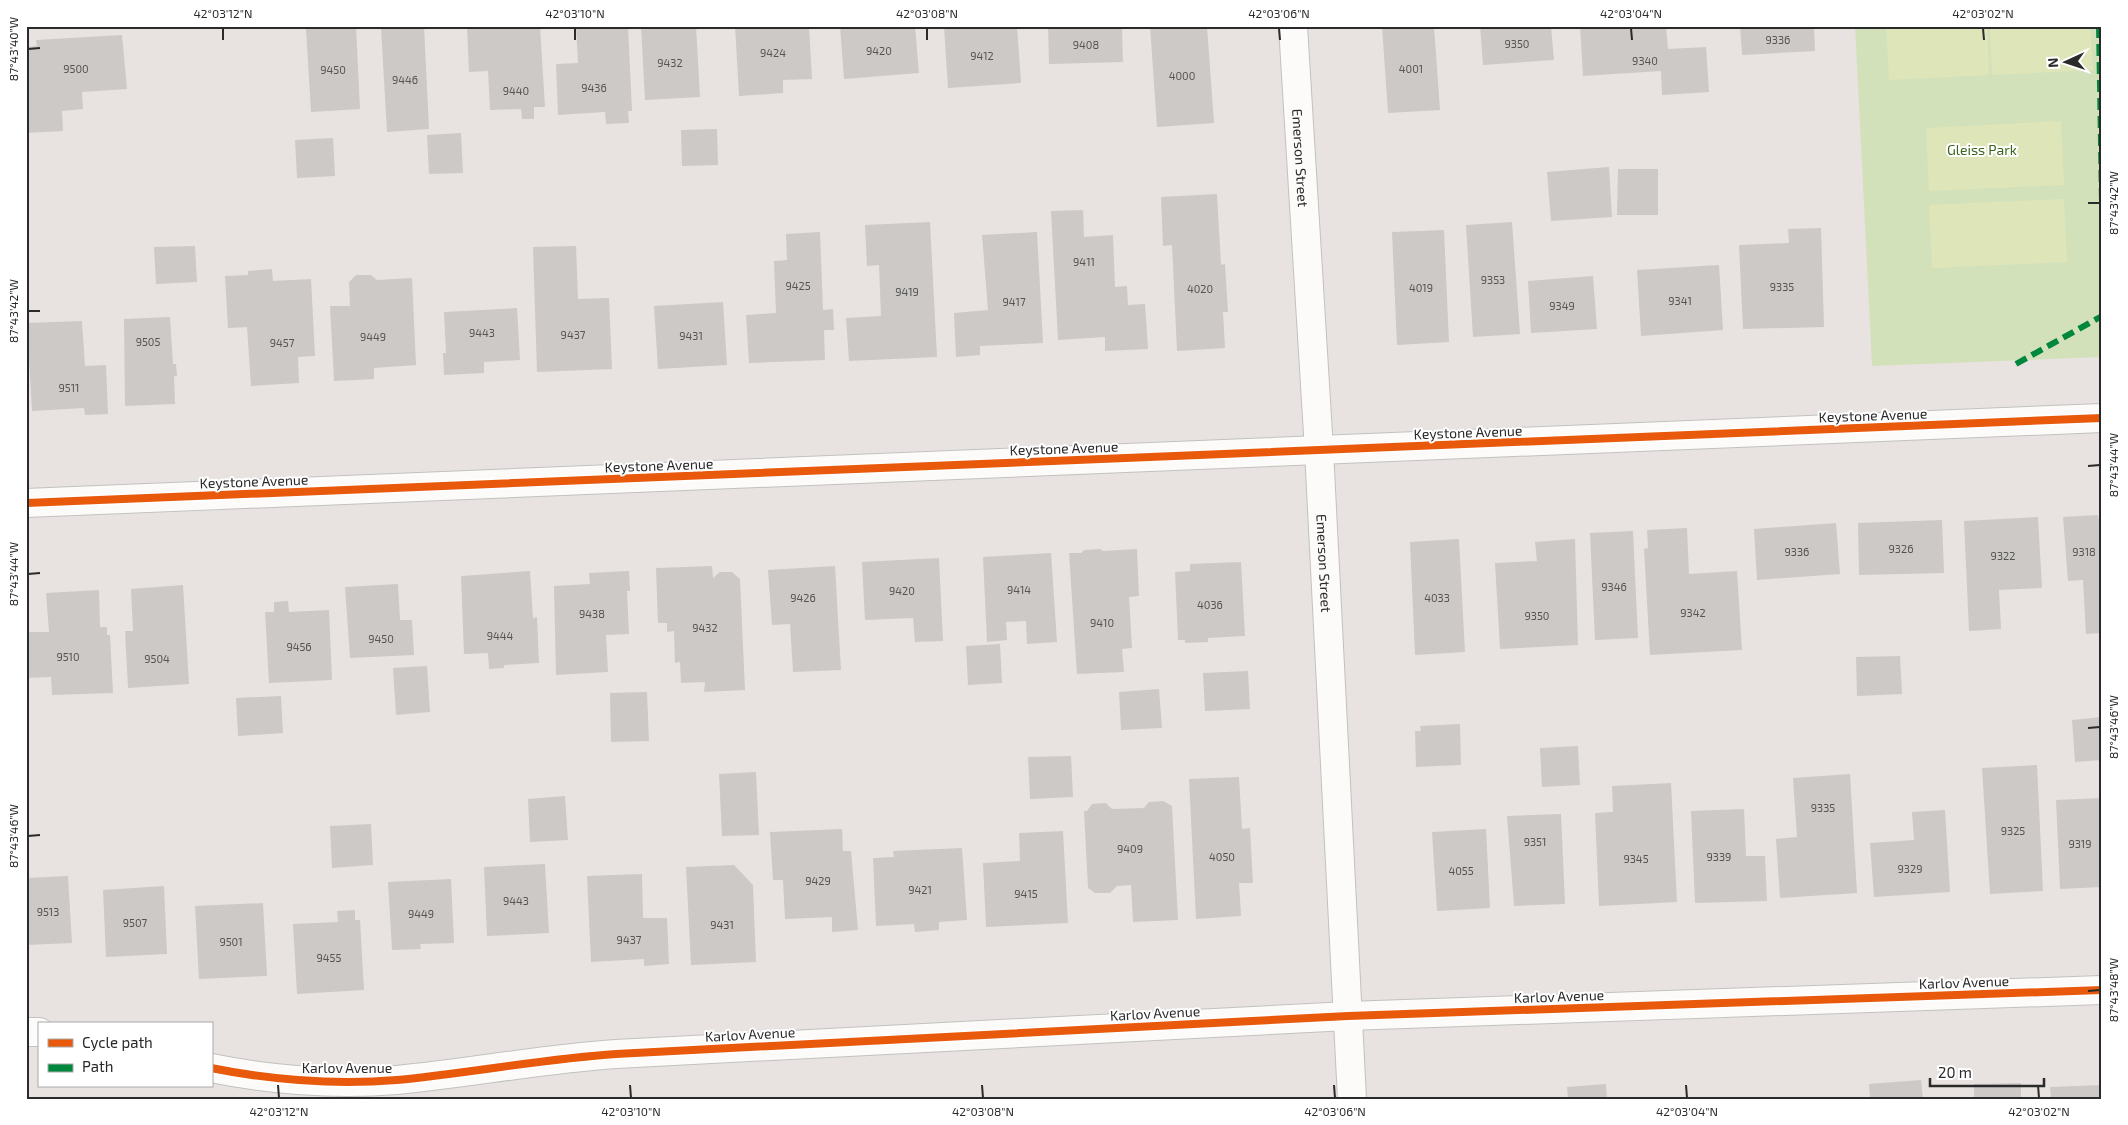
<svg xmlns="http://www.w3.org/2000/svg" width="2128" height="1125" viewBox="0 0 2128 1125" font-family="'Exo 2',sans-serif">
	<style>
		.green { fill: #d3e1bb }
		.pitch { fill: #dee5b8 }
		.building { fill: #cdc9c7 }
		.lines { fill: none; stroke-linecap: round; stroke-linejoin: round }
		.minor-casing { stroke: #c2c1c1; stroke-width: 30 }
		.minor { stroke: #fcfbfa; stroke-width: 28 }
		.quiet { stroke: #00873e; stroke-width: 6; stroke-dasharray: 12 6; stroke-linecap: butt }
		.cycleway-casing { stroke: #fff; stroke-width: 11 }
		.cycleway { stroke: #e8590c; stroke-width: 8 }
		.ticks { fill: none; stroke: #2a2a2a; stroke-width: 2 }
		.labels { text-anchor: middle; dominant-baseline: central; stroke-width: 4; stroke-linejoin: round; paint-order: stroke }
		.number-label { font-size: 11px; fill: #545453 }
		.park-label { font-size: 14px; fill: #3b641d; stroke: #fff }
		.street-label { font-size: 14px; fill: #2a2a2a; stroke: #fff }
		.neatline { fill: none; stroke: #2a2a2a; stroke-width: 2 }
		.ticks-label { font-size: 12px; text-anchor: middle; fill: #2a2a2a }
	</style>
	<rect width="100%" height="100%" fill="#e8e3e0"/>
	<path class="green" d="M1855,26H2102V357L1872,366Z"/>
	<g class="pitch">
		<path d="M1886,26H1987L1989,75L1889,80Z"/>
		<path d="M1990,26H2090L2093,70L1992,75Z"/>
		<path d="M2061,121L2064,185L1929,191L1926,128Z"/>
		<path d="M2064,199L2067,262L1932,268L1929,205Z"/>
	</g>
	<g class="building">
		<path d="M356,26L360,109L311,112L306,29Z"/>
		<path d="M424,26L429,129L387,132L381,28Z"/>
		<path d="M467,26H540L545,107H534V119H522L521,109L490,110L488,71L469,72Z"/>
		<path d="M576,26H628L632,111H628L629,123L606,124L605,112L558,115L556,64L578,63Z"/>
		<path d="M641,26H696L700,97L645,100Z"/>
		<path d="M735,26H809L812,79L783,80V93L739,96Z"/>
		<path d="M840,26H915L919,73L844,79Z"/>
		<path d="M944,26H1017L1021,83L948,88Z"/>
		<path d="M1048,26H1122L1123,62L1049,64Z"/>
		<path d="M1150,26H1207L1214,123L1157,127Z"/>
		<path d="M1382,26H1434L1440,110L1388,113Z"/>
		<path d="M1480,26H1551L1554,60L1483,65Z"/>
		<path d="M1580,26H1666L1668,49L1706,47L1709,92L1662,95L1661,71L1583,76Z"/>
		<path d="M1740,26H1814L1815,51L1742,55Z"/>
		<path d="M122,35L127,89L82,92L83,109L62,111L63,131L26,133V47L37,46L36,40Z"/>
		<path d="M717,129L718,165L682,166L681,130Z"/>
		<path d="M461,133L463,173L429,174L427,135Z"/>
		<path d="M333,138L335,176L297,178L295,140Z"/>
		<path d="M1609,167L1612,217L1551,221L1547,172Z"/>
		<path d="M1618,169H1658V215H1617Z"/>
		<path d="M1217,194L1221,265L1225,264L1228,312H1223L1225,348L1177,351L1172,245L1163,246L1161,197Z"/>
		<path d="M1083,210L1084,237L1113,235L1115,287L1127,286L1128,305L1145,304L1148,349L1105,351V337L1058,340L1051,211Z"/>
		<path d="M930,222L937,357L849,361L846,318L881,316L879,265L867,266L865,225Z"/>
		<path d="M1512,222L1520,334L1473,337L1466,225Z"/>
		<path d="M1821,228L1824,327L1743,329L1739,245L1789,243L1788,229Z"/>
		<path d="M1444,230L1449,342L1397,345L1392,232Z"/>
		<path d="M820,232L823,310L833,309L834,330H824L825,360L749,363L746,315L776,313L774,261L787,260L786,234Z"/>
		<path d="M1037,232L1043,343L980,346V355L956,357L954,313L988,310L982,235Z"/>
		<path d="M195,246L197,282L156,284L154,247Z"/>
		<path d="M576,246L578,299L609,298L612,369L537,372L533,247Z"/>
		<path d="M1719,265L1723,330L1641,336L1637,270Z"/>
		<path d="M272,269L273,281L311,279L315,356L298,357L299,383L251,386L247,327L228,328L225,276L248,275V271Z"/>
		<path d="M356,275H371L377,280L412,278L416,365L374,368V379L334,381L330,306H350L349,282Z"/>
		<path d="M1593,276L1597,329L1531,333L1528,281Z"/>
		<path d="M723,302L727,365L658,369L654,306Z"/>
		<path d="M517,308L520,360L484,362V373L444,375L443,353H446L444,312Z"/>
		<path d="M170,317L173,364H176L177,376H174L175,404L125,406L124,319Z"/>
		<path d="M82,321L85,366L106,365L108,414L85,415L84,408L32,411L27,323Z"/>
		<path d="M2098,515L2099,521H2102V633L2086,634L2083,580L2068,581L2063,517Z"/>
		<path d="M2038,517L2042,588L1999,590L2001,629L1969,631L1964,521Z"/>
		<path d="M1942,520L1944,573L1859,575L1858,523Z"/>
		<path d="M1836,523L1840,574L1757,580L1754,529Z"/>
		<path d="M1687,528L1689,574L1737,571L1742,650L1650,655L1644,549L1648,548L1647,530Z"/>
		<path d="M1633,531L1638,638L1595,640L1590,533Z"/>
		<path d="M1459,539L1465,652L1415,655L1410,542Z"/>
		<path d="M1575,539L1578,645L1500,649L1495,563L1537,561L1535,542Z"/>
		<path d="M1100,549L1103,551L1137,549L1139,596L1129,597L1132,648L1122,649L1124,672L1077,674L1069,553H1081L1084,550Z"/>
		<path d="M1051,553L1057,642L1027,644L1026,621L1006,622L1007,640L987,642L983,557Z"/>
		<path d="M939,558L943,641L915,642L913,618L865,620L862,562Z"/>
		<path d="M1241,562L1245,636L1208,638V642L1185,643V640H1178L1175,572L1190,571V564Z"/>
		<path d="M712,566L713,578L720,572H732L740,579L745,690L704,692L705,682L681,683L680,662L675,663L674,631L667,632V623H658L656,568Z"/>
		<path d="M835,566L841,670L793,672L790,624L772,625L768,570Z"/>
		<path d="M530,571L533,618L537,617L539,663L504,665V668L489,669L488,653L464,654L461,576Z"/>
		<path d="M629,571L630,591H627L629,634L606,635L608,672L556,675L554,586L590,584L589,573Z"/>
		<path d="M398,584L400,620H412L414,655L350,658L345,587Z"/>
		<path d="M183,585L189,684L128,688L125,631H133L131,589Z"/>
		<path d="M99,590L100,627H107V635H110L113,693L52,695L51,677L26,678V632H49L46,593Z"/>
		<path d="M288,601L289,612L329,610L332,680L269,683L265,612H274V602Z"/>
		<path d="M1000,644L1002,683L968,685L966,646Z"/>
		<path d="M1900,656L1902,694L1857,696L1856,657Z"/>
		<path d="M427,666L430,712L396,715L393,668Z"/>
		<path d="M1248,671L1250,709L1205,711L1203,673Z"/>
		<path d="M1159,689L1162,728L1121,730L1119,692Z"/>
		<path d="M647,692L649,741L611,742L610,693Z"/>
		<path d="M281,696L283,733L238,736L236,698Z"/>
		<path d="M2102,717V760L2075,762L2072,720Z"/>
		<path d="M1460,724L1461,765L1416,767L1415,731H1421L1420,726Z"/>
		<path d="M1578,746L1580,785L1542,787L1540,748Z"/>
		<path d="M1071,756L1073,797L1030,799L1028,757Z"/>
		<path d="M2037,765L2043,891L1990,894L1982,768Z"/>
		<path d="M756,772L759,835L722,836L719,774Z"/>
		<path d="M1850,774L1857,893L1780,898L1776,839L1797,837L1793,778Z"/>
		<path d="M1239,777L1242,829L1250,828L1253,883H1239L1241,916L1196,919L1189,779Z"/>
		<path d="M1671,783L1677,902L1599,906L1595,813L1613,812L1612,786Z"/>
		<path d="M565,796L568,840L530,842L528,799Z"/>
		<path d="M2102,798V887L2060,889L2056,800Z"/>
		<path d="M1163,801L1172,806L1178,920L1133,922L1131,885L1117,886L1110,893H1095L1088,888L1084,811H1087L1092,804L1106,803L1112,809L1144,808L1149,802Z"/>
		<path d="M1744,809L1746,856H1765L1767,901L1695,903L1691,811Z"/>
		<path d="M1945,810L1950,892L1874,897L1870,843L1914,840L1912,812Z"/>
		<path d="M1561,814L1565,904L1514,906L1507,816Z"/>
		<path d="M371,824L373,865L332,868L330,826Z"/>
		<path d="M842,829L843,851H851L858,930L832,932V917L785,919L783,880H773L770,832Z"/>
		<path d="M1486,829L1490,908L1437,911L1432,832Z"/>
		<path d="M1063,831L1068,923L986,927L983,863L1020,861L1019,833Z"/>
		<path d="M962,848L967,920L939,922V930L915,932L914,924L876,926L873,858L894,857L893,851Z"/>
		<path d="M545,864L549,933L487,936L484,867Z"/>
		<path d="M734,865L753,885L756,962L691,965L686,867Z"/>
		<path d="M642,874L643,918H667L669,964L644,966V959L591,962L587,876Z"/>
		<path d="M68,876L72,943L26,945V878Z"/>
		<path d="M451,879L454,943L420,944L421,949L392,950L388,882Z"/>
		<path d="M164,886L167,954L106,957L103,890Z"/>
		<path d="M263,903L267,976L199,979L195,906Z"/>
		<path d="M355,910V920H360L364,990L297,994L293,924L338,922L337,911Z"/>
		<path d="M1921,1080L1923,1099H1870L1869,1084Z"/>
		<path d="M2021,1083V1099H1974V1084Z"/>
		<path d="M1606,1084L1607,1099H1568L1567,1087Z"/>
		<path d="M2102,1085V1099H2051L2050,1087Z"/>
	</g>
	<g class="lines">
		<defs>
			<g id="minor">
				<path id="s1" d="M1293,26L1319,450L1352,1099"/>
				<path d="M26,503L2102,418"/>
				<path d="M26,1032H39"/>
				<path d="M211,1068C271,1080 335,1085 397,1080C470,1073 542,1059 616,1054L1348,1016L2102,990"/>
			</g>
		</defs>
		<use href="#minor" class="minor-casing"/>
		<use href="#minor" class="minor"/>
		<g class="quiet">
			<path d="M2099,26L2102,203"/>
			<path d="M2016,364L2102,316"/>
		</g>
		<defs>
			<g id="cycleway">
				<path d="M26,503L2102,418"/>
				<path d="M211,1068C271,1080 335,1085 397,1080C470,1073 542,1059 616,1054L1348,1016L2102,990"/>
			</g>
		</defs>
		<use href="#cycleway" class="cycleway-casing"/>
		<use href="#cycleway" class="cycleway"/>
	</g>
	<path class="ticks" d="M223,28V40M575,28V40M927,28V40M1279,28L1280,40M1631,28L1632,40M1983,28L1984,40M28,49L40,48M2088,203H2100M28,311H40M2088,466L2100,465M28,574L40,573M2088,728L2100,727M28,836L40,835M2088,991L2100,990M278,1085L279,1098M630,1085L631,1098M982,1085L983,1098M1334,1085L1335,1098M1686,1085L1687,1098M2038,1085L2039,1098"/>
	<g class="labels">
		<g class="number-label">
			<text x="1778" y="39">9336</text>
			<text x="1517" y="43">9350</text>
			<text x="1086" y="44">9408</text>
			<text x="879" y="50">9420</text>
			<text x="773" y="52">9424</text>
			<text x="982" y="55">9412</text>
			<text x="1645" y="60">9340</text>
			<text x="670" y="62">9432</text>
			<text x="76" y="68">9500</text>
			<text x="1411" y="68">4001</text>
			<text x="333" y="69">9450</text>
			<text x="1182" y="75">4000</text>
			<text x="405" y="79">9446</text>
			<text x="594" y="87">9436</text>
			<text x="516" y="90">9440</text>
			<text x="1084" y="261">9411</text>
			<text x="1493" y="279">9353</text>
			<text x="798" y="285">9425</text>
			<text x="1782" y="286">9335</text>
			<text x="1421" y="287">4019</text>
			<text x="1200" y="288">4020</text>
			<text x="907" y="291">9419</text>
			<text x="1680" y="300">9341</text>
			<text x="1014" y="301">9417</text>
			<text x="1562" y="305">9349</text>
			<text x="482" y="332">9443</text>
			<text x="573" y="334">9437</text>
			<text x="691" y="335">9431</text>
			<text x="373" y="336">9449</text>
			<text x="148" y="341">9505</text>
			<text x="282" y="342">9457</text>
			<text x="69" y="387">9511</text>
			<text x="1901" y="548">9326</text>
			<text x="1797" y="551">9336</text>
			<text x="2084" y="551">9318</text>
			<text x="2003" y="555">9322</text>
			<text x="1614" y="586">9346</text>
			<text x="1019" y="589">9414</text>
			<text x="902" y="590">9420</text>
			<text x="803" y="597">9426</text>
			<text x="1437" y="597">4033</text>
			<text x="1210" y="604">4036</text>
			<text x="1693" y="612">9342</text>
			<text x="592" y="613">9438</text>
			<text x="1537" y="615">9350</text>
			<text x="1102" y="622">9410</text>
			<text x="705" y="627">9432</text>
			<text x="500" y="635">9444</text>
			<text x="381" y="638">9450</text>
			<text x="299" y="646">9456</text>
			<text x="68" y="656">9510</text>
			<text x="157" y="658">9504</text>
			<text x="1823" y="807">9335</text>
			<text x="2013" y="830">9325</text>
			<text x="1535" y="841">9351</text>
			<text x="2080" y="843">9319</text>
			<text x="1130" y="848">9409</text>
			<text x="1222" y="856">4050</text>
			<text x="1719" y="856">9339</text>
			<text x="1636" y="858">9345</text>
			<text x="1910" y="868">9329</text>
			<text x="1461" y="870">4055</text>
			<text x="818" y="880">9429</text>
			<text x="920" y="889">9421</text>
			<text x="1026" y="893">9415</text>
			<text x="516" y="900">9443</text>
			<text x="48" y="911">9513</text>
			<text x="421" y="913">9449</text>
			<text x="135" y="922">9507</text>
			<text x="722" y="924">9431</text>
			<text x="629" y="939">9437</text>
			<text x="231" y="941">9501</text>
			<text x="329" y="957">9455</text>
		</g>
		<g class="park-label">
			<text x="1982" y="149">Gleiss Park</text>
		</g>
		<g class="street-label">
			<text stroke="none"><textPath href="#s1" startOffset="132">Emerson Street</textPath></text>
			<text transform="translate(1873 415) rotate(-2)">Keystone Avenue</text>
			<text transform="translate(1468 432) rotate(-2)">Keystone Avenue</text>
			<text transform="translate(1064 448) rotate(-2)">Keystone Avenue</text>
			<text transform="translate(659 465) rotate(-2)">Keystone Avenue</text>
			<text transform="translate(254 481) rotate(-2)">Keystone Avenue</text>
			<text stroke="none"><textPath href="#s1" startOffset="538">Emerson Street</textPath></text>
			<text transform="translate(1964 982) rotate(-2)">Karlov Avenue</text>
			<text transform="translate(1559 996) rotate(-2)">Karlov Avenue</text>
			<text transform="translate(1155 1013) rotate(-3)">Karlov Avenue</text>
			<text transform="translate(750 1034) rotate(-3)">Karlov Avenue</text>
			<text x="347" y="1067">Karlov Avenue</text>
		</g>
	</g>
	<rect width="2128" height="1125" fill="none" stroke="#ffffff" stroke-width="55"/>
	<rect x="38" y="1022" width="175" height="65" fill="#ffffff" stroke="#aaaaaa"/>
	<rect x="48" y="1039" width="25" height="8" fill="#e8590c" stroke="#aaaaaa"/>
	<text x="82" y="1048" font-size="15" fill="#2a2a2a">Cycle path</text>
	<rect x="48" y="1064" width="25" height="8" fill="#00873e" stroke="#aaaaaa"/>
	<text x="82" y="1072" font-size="15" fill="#2a2a2a">Path</text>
	<g transform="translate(2066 62) rotate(267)" stroke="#ffffff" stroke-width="4" paint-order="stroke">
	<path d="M0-4L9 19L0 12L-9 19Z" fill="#2a2a2a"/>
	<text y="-8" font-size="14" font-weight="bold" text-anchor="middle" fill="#2a2a2a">N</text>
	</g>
	<path d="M1930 1078v8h114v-8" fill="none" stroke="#2a2a2a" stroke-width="2.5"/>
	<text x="1938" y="1078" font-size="15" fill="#2a2a2a" stroke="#ffffff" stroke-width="4" paint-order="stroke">20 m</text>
	<rect x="28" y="28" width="2072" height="1070" class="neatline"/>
	<g class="ticks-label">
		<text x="223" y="18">42°03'12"N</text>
		<text x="575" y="18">42°03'10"N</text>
		<text x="927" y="18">42°03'08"N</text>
		<text x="1279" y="18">42°03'06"N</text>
		<text x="1631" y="18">42°03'04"N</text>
		<text x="1983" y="18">42°03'02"N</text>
		<text transform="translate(14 49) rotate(-90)" y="4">87°43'40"W</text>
		<text transform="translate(2114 203) rotate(-90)" y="4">87°43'42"W</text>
		<text transform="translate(14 311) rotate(-90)" y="4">87°43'42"W</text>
		<text transform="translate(2114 465) rotate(-90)" y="4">87°43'44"W</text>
		<text transform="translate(14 574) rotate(-90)" y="4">87°43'44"W</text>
		<text transform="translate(2114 727) rotate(-90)" y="4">87°43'46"W</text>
		<text transform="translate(14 836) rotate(-90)" y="4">87°43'46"W</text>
		<text transform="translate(2114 990) rotate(-90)" y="4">87°43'48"W</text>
		<text x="279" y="1116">42°03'12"N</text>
		<text x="631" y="1116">42°03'10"N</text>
		<text x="983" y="1116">42°03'08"N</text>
		<text x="1335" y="1116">42°03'06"N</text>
		<text x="1687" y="1116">42°03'04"N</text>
		<text x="2039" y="1116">42°03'02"N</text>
	</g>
</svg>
